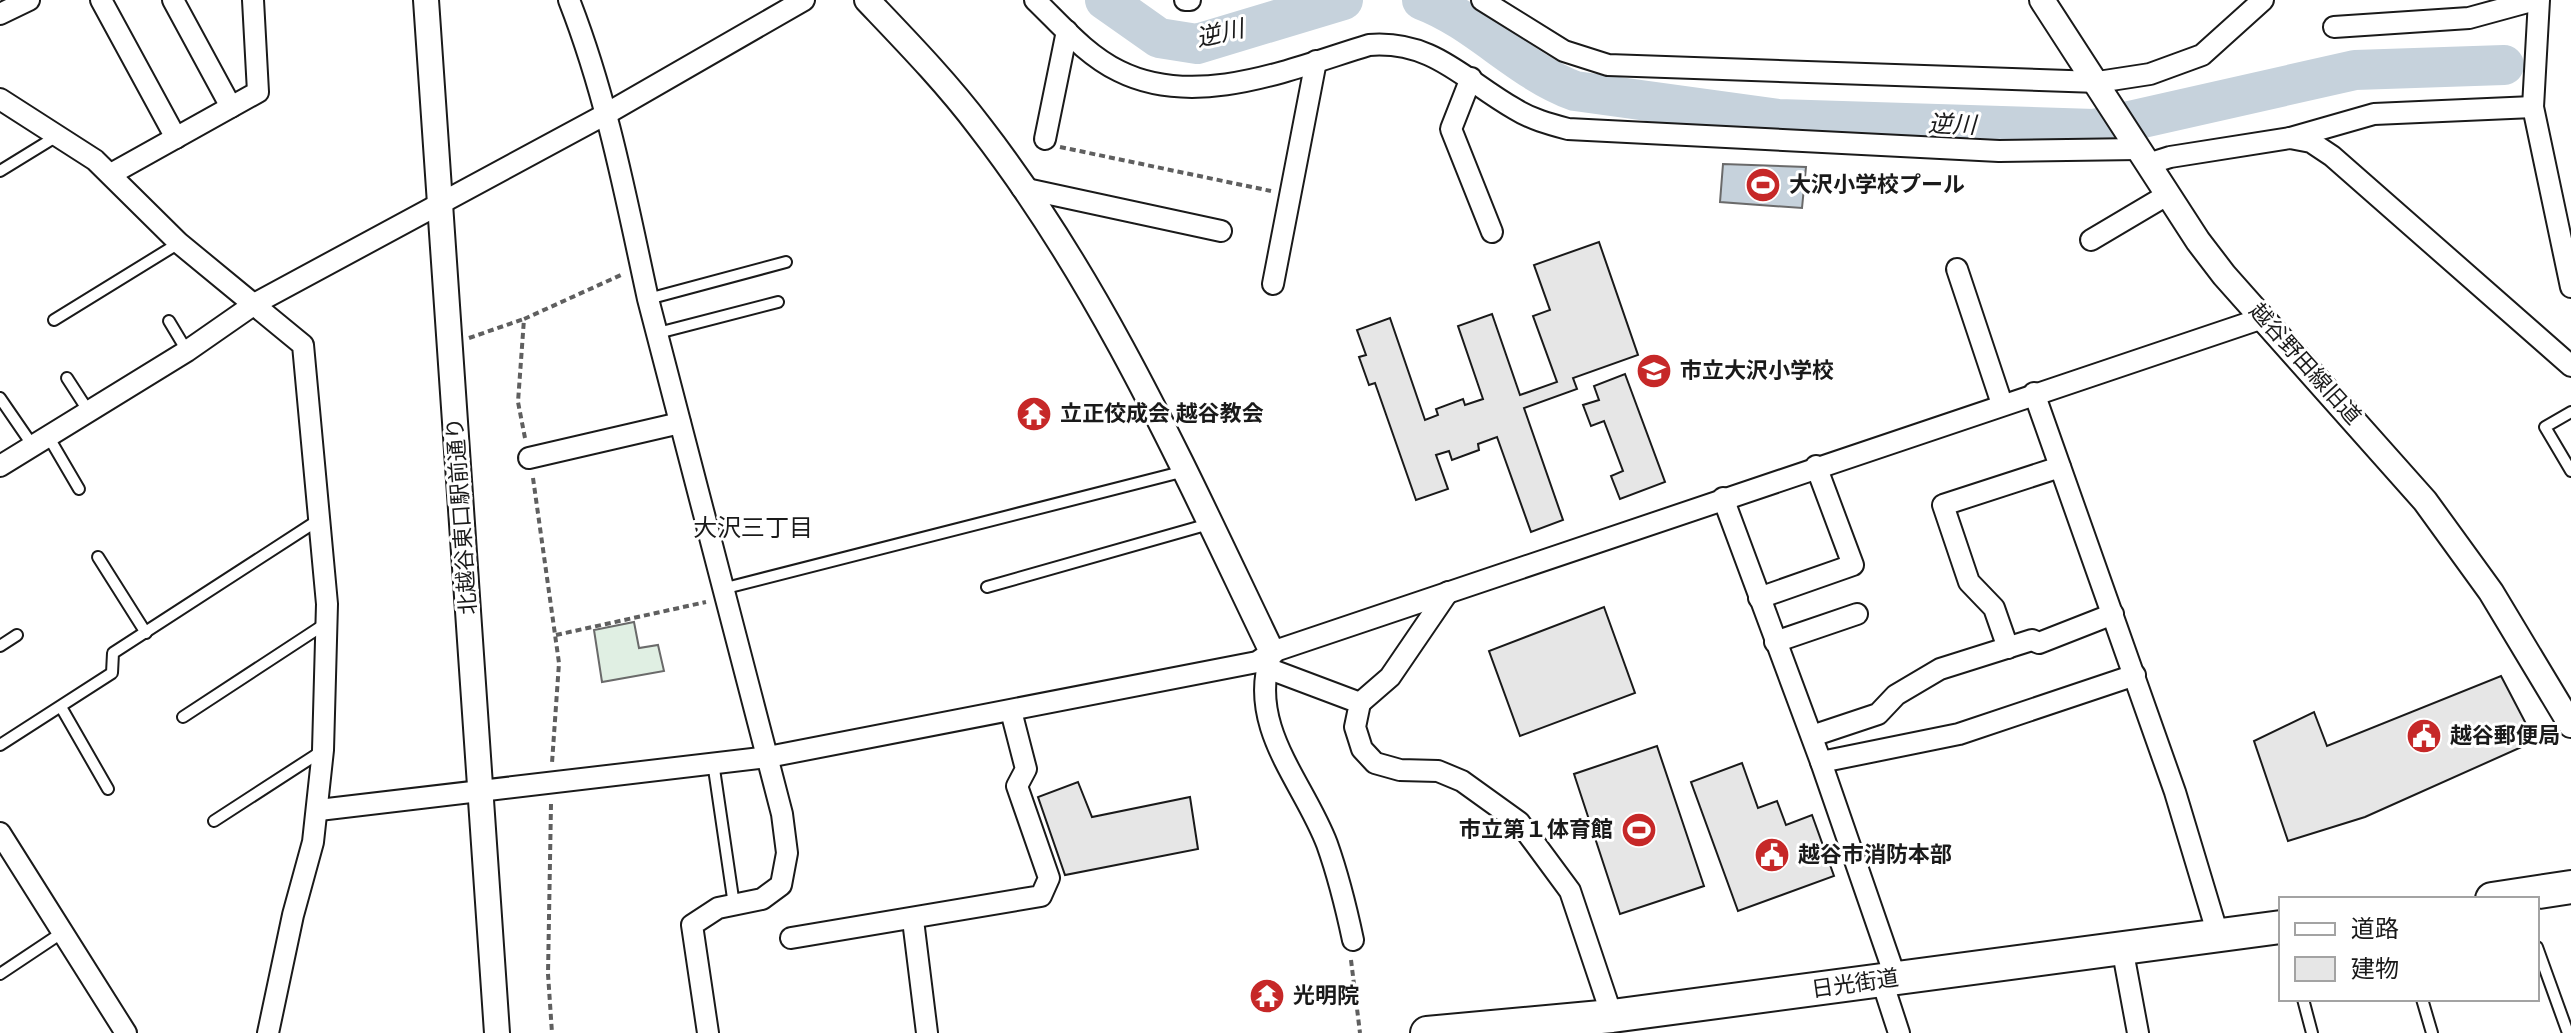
<svg xmlns="http://www.w3.org/2000/svg" width="2571" height="1033" viewBox="0 0 2571 1033" font-family="'Varela Round','Noto Sans JP',sans-serif">
	<style>
		.green { fill: #e0efe3; stroke: #6a6a6a; stroke-width: 2 }
		.water { fill: #c6d2dc; stroke: #6a6a6a; stroke-width: 2 }
		.lines { fill: none; stroke-linecap: round; stroke-linejoin: round }
		.river { stroke: #c6d2dc; stroke-width: 40 }
		.building { fill: #e6e6e6; stroke: #1a1a1a; stroke-width: 2 }
		.service-casing { stroke: #1a1a1a; stroke-width: 14 }
		.minor-casing { stroke: #1a1a1a; stroke-width: 24 }
		.tertiary-casing { stroke: #1a1a1a; stroke-width: 28 }
		.primary-casing { stroke: #1a1a1a; stroke-width: 36 }
		.path { stroke: #5f5f5f; stroke-width: 4; stroke-dasharray: 6 4; stroke-linecap: butt }
		.service { stroke: #fff; stroke-width: 10 }
		.minor { stroke: #fff; stroke-width: 20 }
		.tertiary { stroke: #fff; stroke-width: 24 }
		.primary { stroke: #fff; stroke-width: 32 }
		.labels { text-anchor: middle; dominant-baseline: central; stroke-width: 6; stroke-linejoin: round; paint-order: stroke }
		.poi-label { font-size: 22px; font-weight: bold; fill: #1a1a1a; stroke: #fff; text-anchor: start }
		.street-label { font-size: 22px; fill: #1a1a1a; stroke: #fff }
		.water-label { font-size: 24px; font-style: italic; fill: #1a1a1a; stroke: #fff }
		.neighbourhood-label { font-size: 24px; fill: #1a1a1a; stroke: #fff }
	</style>
	<rect width="100%" height="100%" fill="#fff"/>
	<path class="green" d="M634,622L639,648L658,645L664,671L602,682L594,630Z"/>
	<path class="water" d="M1723,164L1806,167L1802,208L1720,202Z"/>
	<g class="lines">
		<g class="river">
			<path d="M1105,0L1159,38L1197,44L1343,0"/>
			<path d="M1422,0C1478,21 1518,70 1575,91L1778,119L2094,129L2355,70L2504,65"/>
		</g>
	</g>
	<g class="building">
		<path d="M1599,242L1638,355L1573,378L1577,389L1524,408L1563,520L1531,532L1497,437L1478,444L1479,450L1452,460L1449,451L1436,455L1448,489L1416,500L1375,383L1369,385L1359,357L1366,355L1357,330L1390,318L1425,420L1438,415L1436,409L1463,399L1465,405L1483,399L1458,326L1492,314L1520,395L1557,382L1533,316L1550,310L1534,265Z"/>
		<path d="M1625,374L1665,482L1620,499L1611,476L1623,471L1604,421L1591,426L1583,405L1599,400L1594,386Z"/>
		<path d="M1604,607L1635,693L1520,736L1489,651Z"/>
		<path d="M2501,676L2535,741L2365,817L2288,841L2254,741L2314,712L2327,746Z"/>
		<path d="M1657,746L1704,886L1620,914L1574,774Z"/>
		<path d="M1742,763L1758,808L1777,801L1786,825L1812,815L1834,876L1738,911L1691,782Z"/>
		<path d="M1078,782L1092,817L1190,797L1198,849L1065,875L1038,797Z"/>
	</g>
	<g class="lines">
		<defs>
			<g id="service">
				<path d="M0,171L57,136"/>
				<path d="M648,299L786,262"/>
				<path d="M54,320L179,243"/>
				<path d="M169,321L187,351"/>
				<path d="M658,333L778,302"/>
				<path d="M67,378L89,412"/>
				<path d="M0,398L33,446"/>
				<path d="M2571,412L2545,427L2571,471"/>
				<path d="M48,436L79,489"/>
				<path d="M98,557L146,633"/>
				<path d="M987,587L1209,524"/>
				<path d="M726,588L1185,471"/>
				<path d="M0,646L17,635"/>
				<path d="M61,707L108,789"/>
				<path d="M183,717L325,624"/>
				<path d="M0,745L112,673L113,653L320,519"/>
				<path d="M713,762L734,905"/>
				<path d="M214,821L322,751"/>
				<path d="M2537,947L2568,1033"/>
				<path d="M0,974L63,932"/>
				<path d="M2303,999L2312,1033"/>
				<path d="M2422,999L2432,1033"/>
			</g>
			<g id="minor">
				<path d="M101,0L176,138"/>
				<path d="M173,0L231,107"/>
				<path d="M569,0C607,97 626,198 648,299L782,814L787,853L781,885L762,899L718,908L692,925L708,1033"/>
				<path d="M1035,0C1061,25 1086,55 1119,71C1197,110 1293,68 1369,45C1433,40 1464,80 1515,109C1531,119 1549,124 1568,129L1999,151L2138,149"/>
				<path d="M1185,0H1190"/>
				<path d="M1482,0L1564,51L1608,65L2098,82L2150,74L2202,55L2263,0"/>
				<path d="M2539,0L2533,107L2571,287"/>
				<path d="M0,14L29,0"/>
				<path d="M2334,27L2469,18L2535,0"/>
				<path d="M1471,78L1451,129L1492,232"/>
				<path d="M0,99L95,160L179,243L303,345L327,604L323,750L313,842L293,915L268,1033"/>
				<path d="M2290,138L2311,142L2332,156L2571,366"/>
				<path d="M1045,139L1067,31"/>
				<path d="M2148,164L2170,157L2290,138L2374,114L2533,107"/>
				<path d="M111,174L258,92L253,0"/>
				<path d="M1022,188L1221,231"/>
				<path d="M2091,240L2167,195"/>
				<path d="M1957,269L2002,404"/>
				<path d="M1273,284L1316,61"/>
				<path d="M2034,393L2175,792L2218,935"/>
				<path d="M529,458L680,423"/>
				<path d="M0,466L187,351L256,303L606,114L804,0"/>
				<path d="M1723,498L1821,762L1896,979"/>
				<path d="M1759,598L1853,565L1816,466"/>
				<path d="M1775,642L1857,614"/>
				<path d="M2008,648L1994,608L1969,582L1943,505L2060,467"/>
				<path d="M1270,658C1248,728 1304,783 1327,844C1338,875 1346,907 1353,940"/>
				<path d="M1267,668L1360,703L1355,727L1362,749L1375,763L1400,770L1438,771L1462,781L1519,822L1570,891L1612,1016"/>
				<path d="M1360,703L1390,677L1448,592"/>
				<path d="M1812,736L1878,714L1896,695L1940,669L2032,640L2039,643L2113,614"/>
				<path d="M1821,762L1959,734L2135,675"/>
				<path d="M319,810L768,757L1257,662L1272,652L2263,318"/>
				<path d="M0,833L126,1033"/>
				<path d="M913,920L927,1033"/>
				<path d="M791,938L1041,896L1049,878L1017,786L1026,769L1011,711"/>
				<path d="M2122,947L2138,1033"/>
				<path d="M1882,981L1899,1033"/>
			</g>
			<g id="tertiary">
				<path d="M426,0L497,1033"/>
				<path d="M867,0C906,41 946,82 980,127C1104,287 1185,472 1272,652"/>
				<path d="M2042,0L2198,241L2224,275L2425,501L2491,592L2571,725"/>
			</g>
			<g id="primary">
				<path d="M2492,899L2571,887"/>
				<path d="M1427,1033L1612,1016L2281,927"/>
			</g>
		</defs>
		<use href="#service" class="service-casing"/>
		<use href="#minor" class="minor-casing"/>
		<use href="#tertiary" class="tertiary-casing"/>
		<use href="#primary" class="primary-casing"/>
		<g class="path">
			<path d="M1060,147L1271,191"/>
			<path d="M469,338L524,319"/>
			<path d="M525,438L518,402L524,319L621,275"/>
			<path d="M533,478L559,663L552,763"/>
			<path d="M556,635L706,602"/>
			<path d="M551,804L548,974L552,1033"/>
			<path d="M1351,960L1360,1033"/>
		</g>
		<use href="#service" class="service"/>
		<use href="#minor" class="minor"/>
		<use href="#tertiary" class="tertiary"/>
		<use href="#primary" class="primary"/>
	</g>
	<defs>
		<symbol id="stadium-disc" viewBox="-11 -11 22 22"><circle r="9.5" fill="#c62828" stroke="#fff"/><path d="M0-5a6.5 5 0 1 0 0 10a6.5 5 0 1 0 0-10ZM-3.5-1.8h7v3.6h-7Z" fill="#fff"/></symbol>
		<symbol id="school-disc" viewBox="-11 -11 22 22"><circle r="9.5" fill="#c62828" stroke="#fff"/><path d="M0-5L7-2L0 1L-7-2ZM-4 1L0 2.5L4 1V4Q0 6-4 4Z" fill="#fff"/></symbol>
		<symbol id="temple-disc" viewBox="-11 -11 22 22"><circle r="9.5" fill="#c62828" stroke="#fff"/><path d="M0-6L5-2H3V0L6.5 2.5H4V6H1.5V3h-3V6H-4V2.5H-6.5L-3 0V-2H-5Z" fill="#fff"/></symbol>
		<symbol id="civic-disc" viewBox="-11 -11 22 22"><circle r="9.5" fill="#c62828" stroke="#fff"/><path d="M-.6-6.5H3V-4.5H.6V-3L4-1V1h2V6H-6V1h2V-1L-.6-3ZM-1.2 2.5V6h2.4V2.5Z" fill="#fff"/></symbol>
	</defs>
	<g fill-rule="evenodd">
		<use href="#stadium-disc" x="1743" y="165" width="40" height="40"/>
		<use href="#school-disc" x="1634" y="351" width="40" height="40"/>
		<use href="#temple-disc" x="1014" y="394" width="40" height="40"/>
		<use href="#civic-disc" x="2404" y="716" width="40" height="40"/>
		<use href="#stadium-disc" x="1619" y="810" width="40" height="40"/>
		<use href="#civic-disc" x="1752" y="835" width="40" height="40"/>
		<use href="#temple-disc" x="1247" y="976" width="40" height="40"/>
	</g>
	<g class="labels">
		<g class="poi-label">
			<text x="1789" y="185">大沢小学校プール</text>
			<text x="1680" y="371">市立大沢小学校</text>
			<text x="1060" y="414">立正佼成会 越谷教会</text>
			<text x="2450" y="736">越谷郵便局</text>
			<text x="1613" y="830" text-anchor="end">市立第１体育館</text>
			<text x="1798" y="855">越谷市消防本部</text>
			<text x="1293" y="996">光明院</text>
		</g>
		<g class="street-label">
			<text transform="translate(2305 364) rotate(48)">越谷野田線旧道</text>
			<text transform="translate(462 516) rotate(-94)">北越谷東口駅前通り</text>
			<text transform="translate(1855 984) rotate(-8)">日光街道</text>
		</g>
		<g class="water-label">
			<text transform="translate(1220 34) rotate(-13)">逆川</text>
			<text transform="translate(1952 125) rotate(2)">逆川</text>
		</g>
		<g class="neighbourhood-label">
			<text x="753" y="528">大沢三丁目</text>
		</g>
	</g>
	<rect x="2279" y="897" width="260" height="104" fill="#ffffff" stroke="#a3a3a3" stroke-width="2"/>
	<rect x="2295" y="923" width="40" height="12" fill="#ffffff" stroke="#a3a3a3" stroke-width="2"/>
	<text x="2351" y="937" font-size="24" fill="#1a1a1a">道路</text>
	<rect x="2295" y="957" width="40" height="24" fill="#e6e6e6" stroke="#a3a3a3" stroke-width="2"/>
	<text x="2351" y="977" font-size="24" fill="#1a1a1a">建物</text>
</svg>
